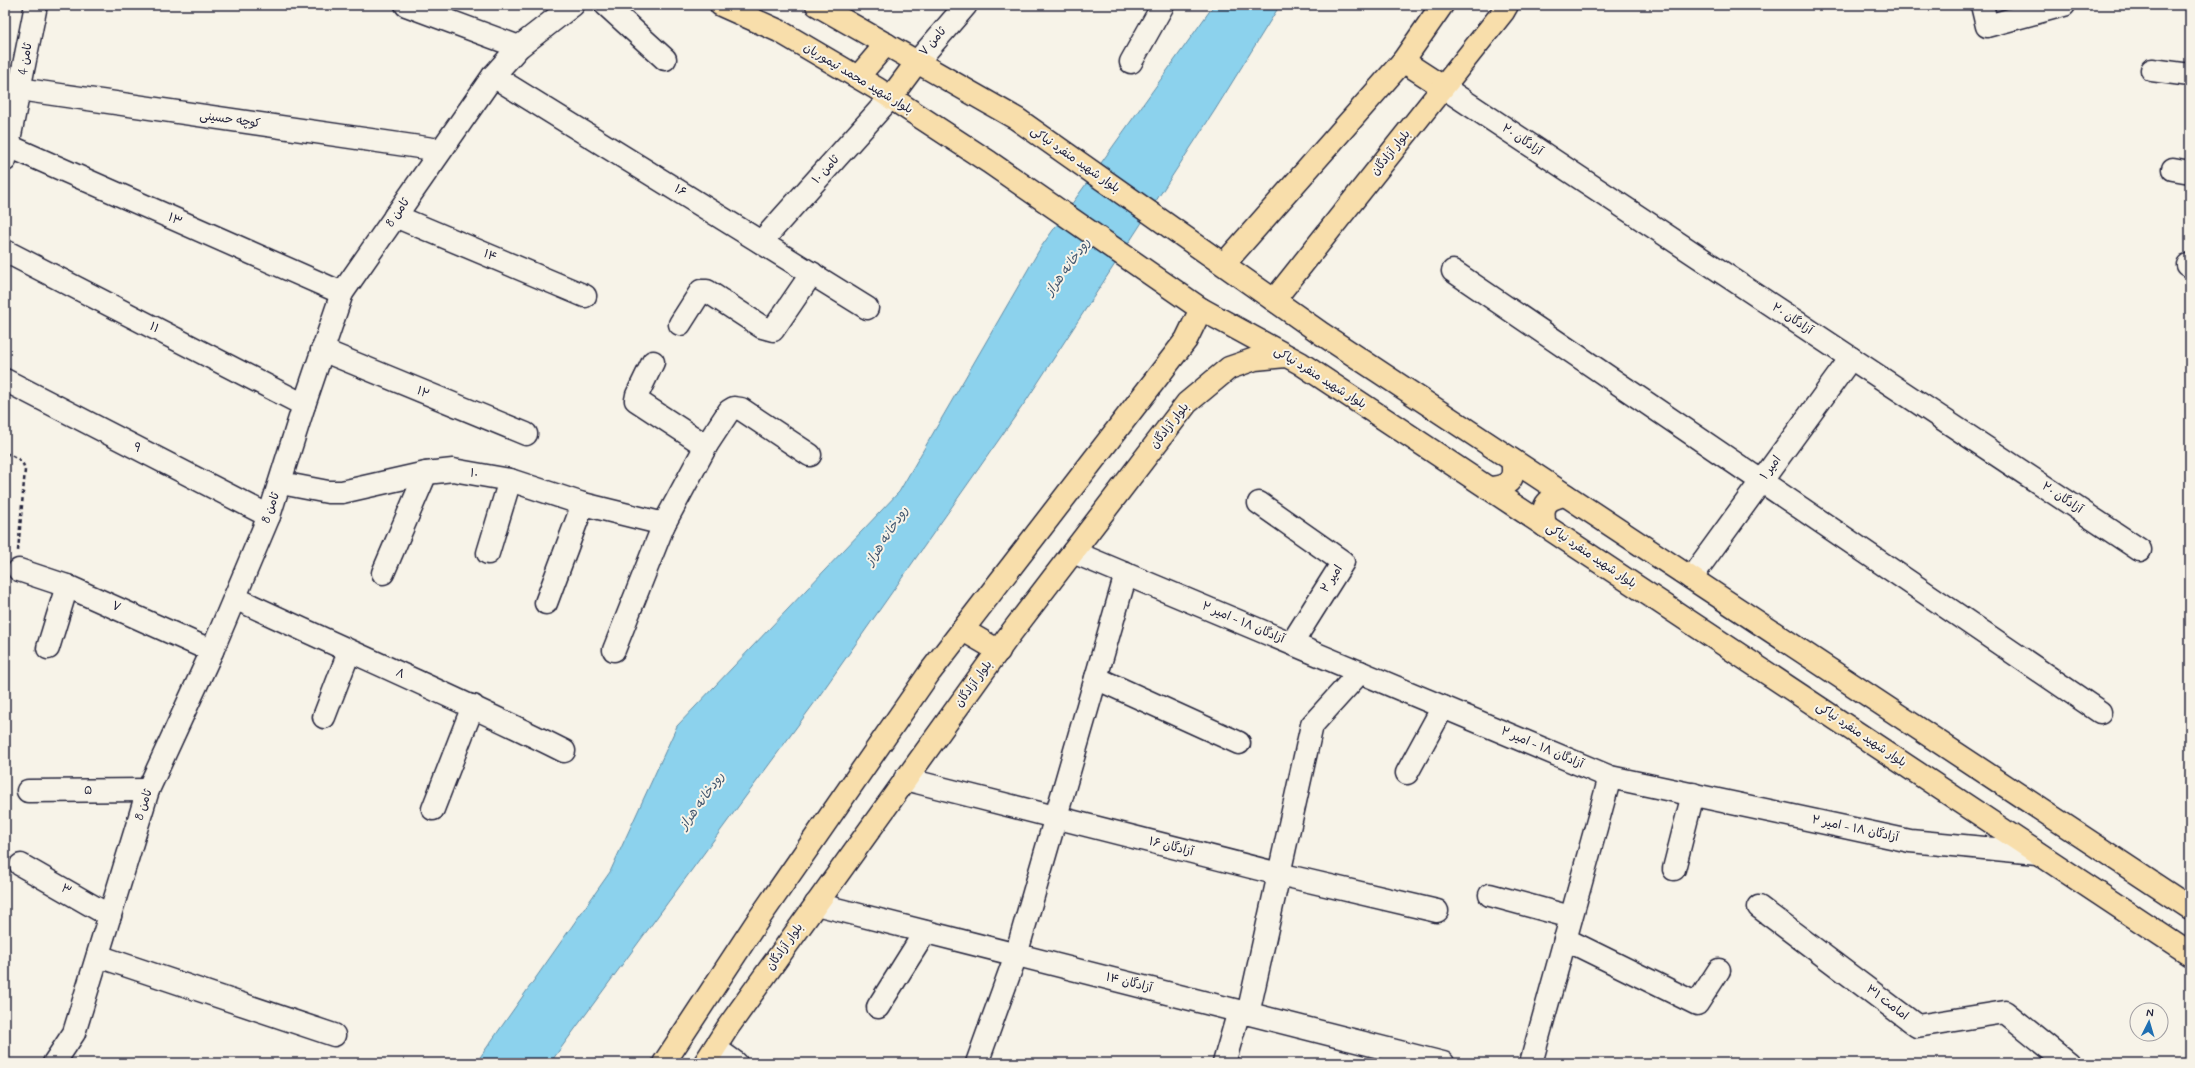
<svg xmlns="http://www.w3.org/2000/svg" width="2195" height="1068" viewBox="0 0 2195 1068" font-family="Mynerve,'Playpen Sans Arabic',sans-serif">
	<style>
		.water { fill: #8cd2ed; stroke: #628ca6 }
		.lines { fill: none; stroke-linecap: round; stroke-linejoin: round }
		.minor-casing { stroke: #22223b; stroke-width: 25 }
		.major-casing { stroke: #22223b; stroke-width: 25 }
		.path { stroke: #22223b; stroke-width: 2.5; stroke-dasharray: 4 3; stroke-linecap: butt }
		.minor { stroke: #f7f3e8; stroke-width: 22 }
		.major { stroke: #f8deab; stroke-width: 22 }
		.labels { text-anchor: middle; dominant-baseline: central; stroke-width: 4; stroke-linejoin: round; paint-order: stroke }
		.street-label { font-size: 12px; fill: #22223b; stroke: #f7f3e8 }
		.water-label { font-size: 13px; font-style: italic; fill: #425770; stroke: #f7f3e8 }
	</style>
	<rect width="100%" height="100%" fill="#f7f3e8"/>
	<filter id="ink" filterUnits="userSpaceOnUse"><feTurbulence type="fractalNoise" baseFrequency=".025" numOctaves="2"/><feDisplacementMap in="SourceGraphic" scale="8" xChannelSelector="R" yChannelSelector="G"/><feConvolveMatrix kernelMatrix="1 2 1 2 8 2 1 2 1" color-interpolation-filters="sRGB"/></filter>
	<g filter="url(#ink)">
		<path class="water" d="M1214,5H1280L1215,110L1026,401L815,702L550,1063H476L610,872L677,726L899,492L1041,247Z"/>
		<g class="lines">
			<defs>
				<g id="minor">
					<path d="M406,5L519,47"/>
					<path d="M606,5L665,59"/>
					<path d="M1982,5L1987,26L2064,5"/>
					<path d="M917,62L966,5"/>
					<path d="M1131,62L1163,5"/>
					<path d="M2152,70L2190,75"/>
					<path d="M493,76L867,308"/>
					<path d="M5,87L440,150"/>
					<path d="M1443,87L2140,550"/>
					<path d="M9,146L342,293"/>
					<path d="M5,160L36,5"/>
					<path d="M2173,169L2190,172"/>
					<path d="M395,216L585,296"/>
					<path d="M761,242L891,97"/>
					<path d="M5,251L304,405"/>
					<path d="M2188,265H2190"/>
					<path d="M1453,271L2100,712"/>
					<path d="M680,324L701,291H707L762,327L773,330L812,273"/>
					<path d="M322,350L526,434"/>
					<path d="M5,380L269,516"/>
					<path d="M706,446L729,411L734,408L741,409L810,455"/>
					<path d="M281,483L328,492H342L426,473L453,470L510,480L583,504L664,524"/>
					<path d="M1259,503L1343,562L1292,643"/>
					<path d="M1073,552L1610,777L1910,841L2037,853"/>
					<path d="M488,553L510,480"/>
					<path d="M19,570L67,586L212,651"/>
					<path d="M383,573L426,473"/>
					<path d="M1691,578L1851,358"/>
					<path d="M235,598C345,650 456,697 564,751"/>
					<path d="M546,603L583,504"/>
					<path d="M48,648L67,586"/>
					<path d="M614,650L664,524L706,446L636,400L637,395L653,362"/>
					<path d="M1096,678L1239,743"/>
					<path d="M324,717L349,652"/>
					<path d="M1407,773L1443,707"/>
					<path d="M905,779L1279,874L1437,911"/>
					<path d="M28,791L148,790"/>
					<path d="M433,809L473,706"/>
					<path d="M21,865L110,916"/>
					<path d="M1674,869L1693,794"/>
					<path d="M1490,895L1571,917"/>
					<path d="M816,904L1443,1063"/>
					<path d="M1759,907L1917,1026L2005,1012L2068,1063"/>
					<path d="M1565,939L1697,1004L1719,970"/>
					<path d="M98,956L334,1035"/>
					<path d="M878,1007L925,932"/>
					<path d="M1248,1014L1312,725L1360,672"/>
					<path d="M715,1048L736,1063"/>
					<path d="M54,1063L74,1033L148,790L212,651L269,516L304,405L342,293L493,76L519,47L573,5"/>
					<path d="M977,1063L1016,955L1126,574"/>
					<path d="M1224,1063L1239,1011"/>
					<path d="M1531,1063L1610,777"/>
				</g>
				<g id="major">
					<path d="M721,5L779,31L876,88L989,162L1201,309L1300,363L2190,954"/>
					<path d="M817,5L1017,119L1322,334L2190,908"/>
					<path d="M1403,61L1443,87"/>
					<path d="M858,77L886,44"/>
					<path d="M891,97L917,62"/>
					<path d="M1224,264L1403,61L1442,5"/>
					<path d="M1274,300L1503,12L1507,5"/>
					<path d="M1488,488C1508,487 1516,481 1512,460"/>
					<path d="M1545,526C1541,506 1545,499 1565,495"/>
					<path d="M963,630L999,651"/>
					<path d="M664,1063L758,920L930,672L1186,340L1201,309"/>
					<path d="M705,1063L728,1027L1008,637L1187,403L1229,368L1255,359L1286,356"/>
				</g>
			</defs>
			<use href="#minor" class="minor-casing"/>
			<use href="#major" class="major-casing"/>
			<path class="path" d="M5,453C15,457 23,459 25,470L18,551"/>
			<use href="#minor" class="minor"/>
			<use href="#major" class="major"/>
		</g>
	</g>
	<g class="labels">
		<g class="street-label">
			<text transform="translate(933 42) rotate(-49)">ثامن ۷</text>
			<text transform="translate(26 59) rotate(-80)">ثامن 4</text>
			<text transform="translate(858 79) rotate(31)">بلوار شهید محمد تیموریان</text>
			<text transform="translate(230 120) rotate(8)">کوچه حسینی</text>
			<text transform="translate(1522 140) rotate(34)">آزادگان ۲۰</text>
			<text transform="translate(1391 153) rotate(-51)">بلوار آزادگان</text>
			<text transform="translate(1075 160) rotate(35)">بلوار شهید منفرد نیاکی</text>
			<text transform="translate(826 170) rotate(-48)">ثامن ۱۰</text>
			<text transform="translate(680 191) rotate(32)">۱۶</text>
			<text transform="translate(398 213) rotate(-56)">ثامن 8</text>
			<text transform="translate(175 220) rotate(24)">۱۳</text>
			<text transform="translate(490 256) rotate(23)">۱۴</text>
			<text transform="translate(1792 319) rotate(34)">آزادگان ۲۰</text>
			<text transform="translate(154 328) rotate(27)">۱۱</text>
			<text transform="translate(1320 378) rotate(32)">بلوار شهید منفرد نیاکی</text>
			<text transform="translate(423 393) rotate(23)">۱۲</text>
			<text transform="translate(1170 426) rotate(-52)">بلوار آزادگان</text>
			<text transform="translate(137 448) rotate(27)">۹</text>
			<text transform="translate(1771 468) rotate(-54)">امیر ۱</text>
			<text transform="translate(474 474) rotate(10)">۱۰</text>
			<text transform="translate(2062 498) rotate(34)">آزادگان ۲۰</text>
			<text transform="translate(271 508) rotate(-70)">ثامن 8</text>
			<text transform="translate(1591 556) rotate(34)">بلوار شهید منفرد نیاکی</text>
			<text transform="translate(1332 579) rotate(-58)">امیر ۲</text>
			<text transform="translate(116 607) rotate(24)">۷</text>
			<text transform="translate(1243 623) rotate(23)">آزادگان ۱۸ - امیر ۲</text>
			<text transform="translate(400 674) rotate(24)">۸</text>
			<text transform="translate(974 684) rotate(-54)">بلوار آزادگان</text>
			<text transform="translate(1861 735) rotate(34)">بلوار شهید منفرد نیاکی</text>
			<text transform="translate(1542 748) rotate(23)">آزادگان ۱۸ - امیر ۲</text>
			<text transform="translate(88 791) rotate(-1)">۵</text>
			<text transform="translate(144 805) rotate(-72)">ثامن 8</text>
			<text transform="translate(1855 829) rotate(12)">آزادگان ۱۸ - امیر ۲</text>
			<text transform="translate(1171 847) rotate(14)">آزادگان ۱۶</text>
			<text transform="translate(66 890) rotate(30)">۳</text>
			<text transform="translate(785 947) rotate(-55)">بلوار آزادگان</text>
			<text transform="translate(1129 983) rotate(14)">آزادگان ۱۴</text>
			<text transform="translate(1887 1003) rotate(37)">امامت ۳۱</text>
		</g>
		<g class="water-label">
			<text transform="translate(1068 267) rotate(-54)">رودخانه هراز</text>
			<text transform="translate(887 536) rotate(-57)">رودخانه هراز</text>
			<text transform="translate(702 801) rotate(-54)">رودخانه هراز</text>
		</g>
	</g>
	<rect width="2195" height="1068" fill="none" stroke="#f7f3e8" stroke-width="20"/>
	<rect x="10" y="10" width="2175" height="1048" fill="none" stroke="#22223b" stroke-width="1.5" filter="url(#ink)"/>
	<g transform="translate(2149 1022) rotate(5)"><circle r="19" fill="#f7f3e8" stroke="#a29fa3"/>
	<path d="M0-3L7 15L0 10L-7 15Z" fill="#1f6fb2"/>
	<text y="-6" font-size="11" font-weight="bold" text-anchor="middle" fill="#22223b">N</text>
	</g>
</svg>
